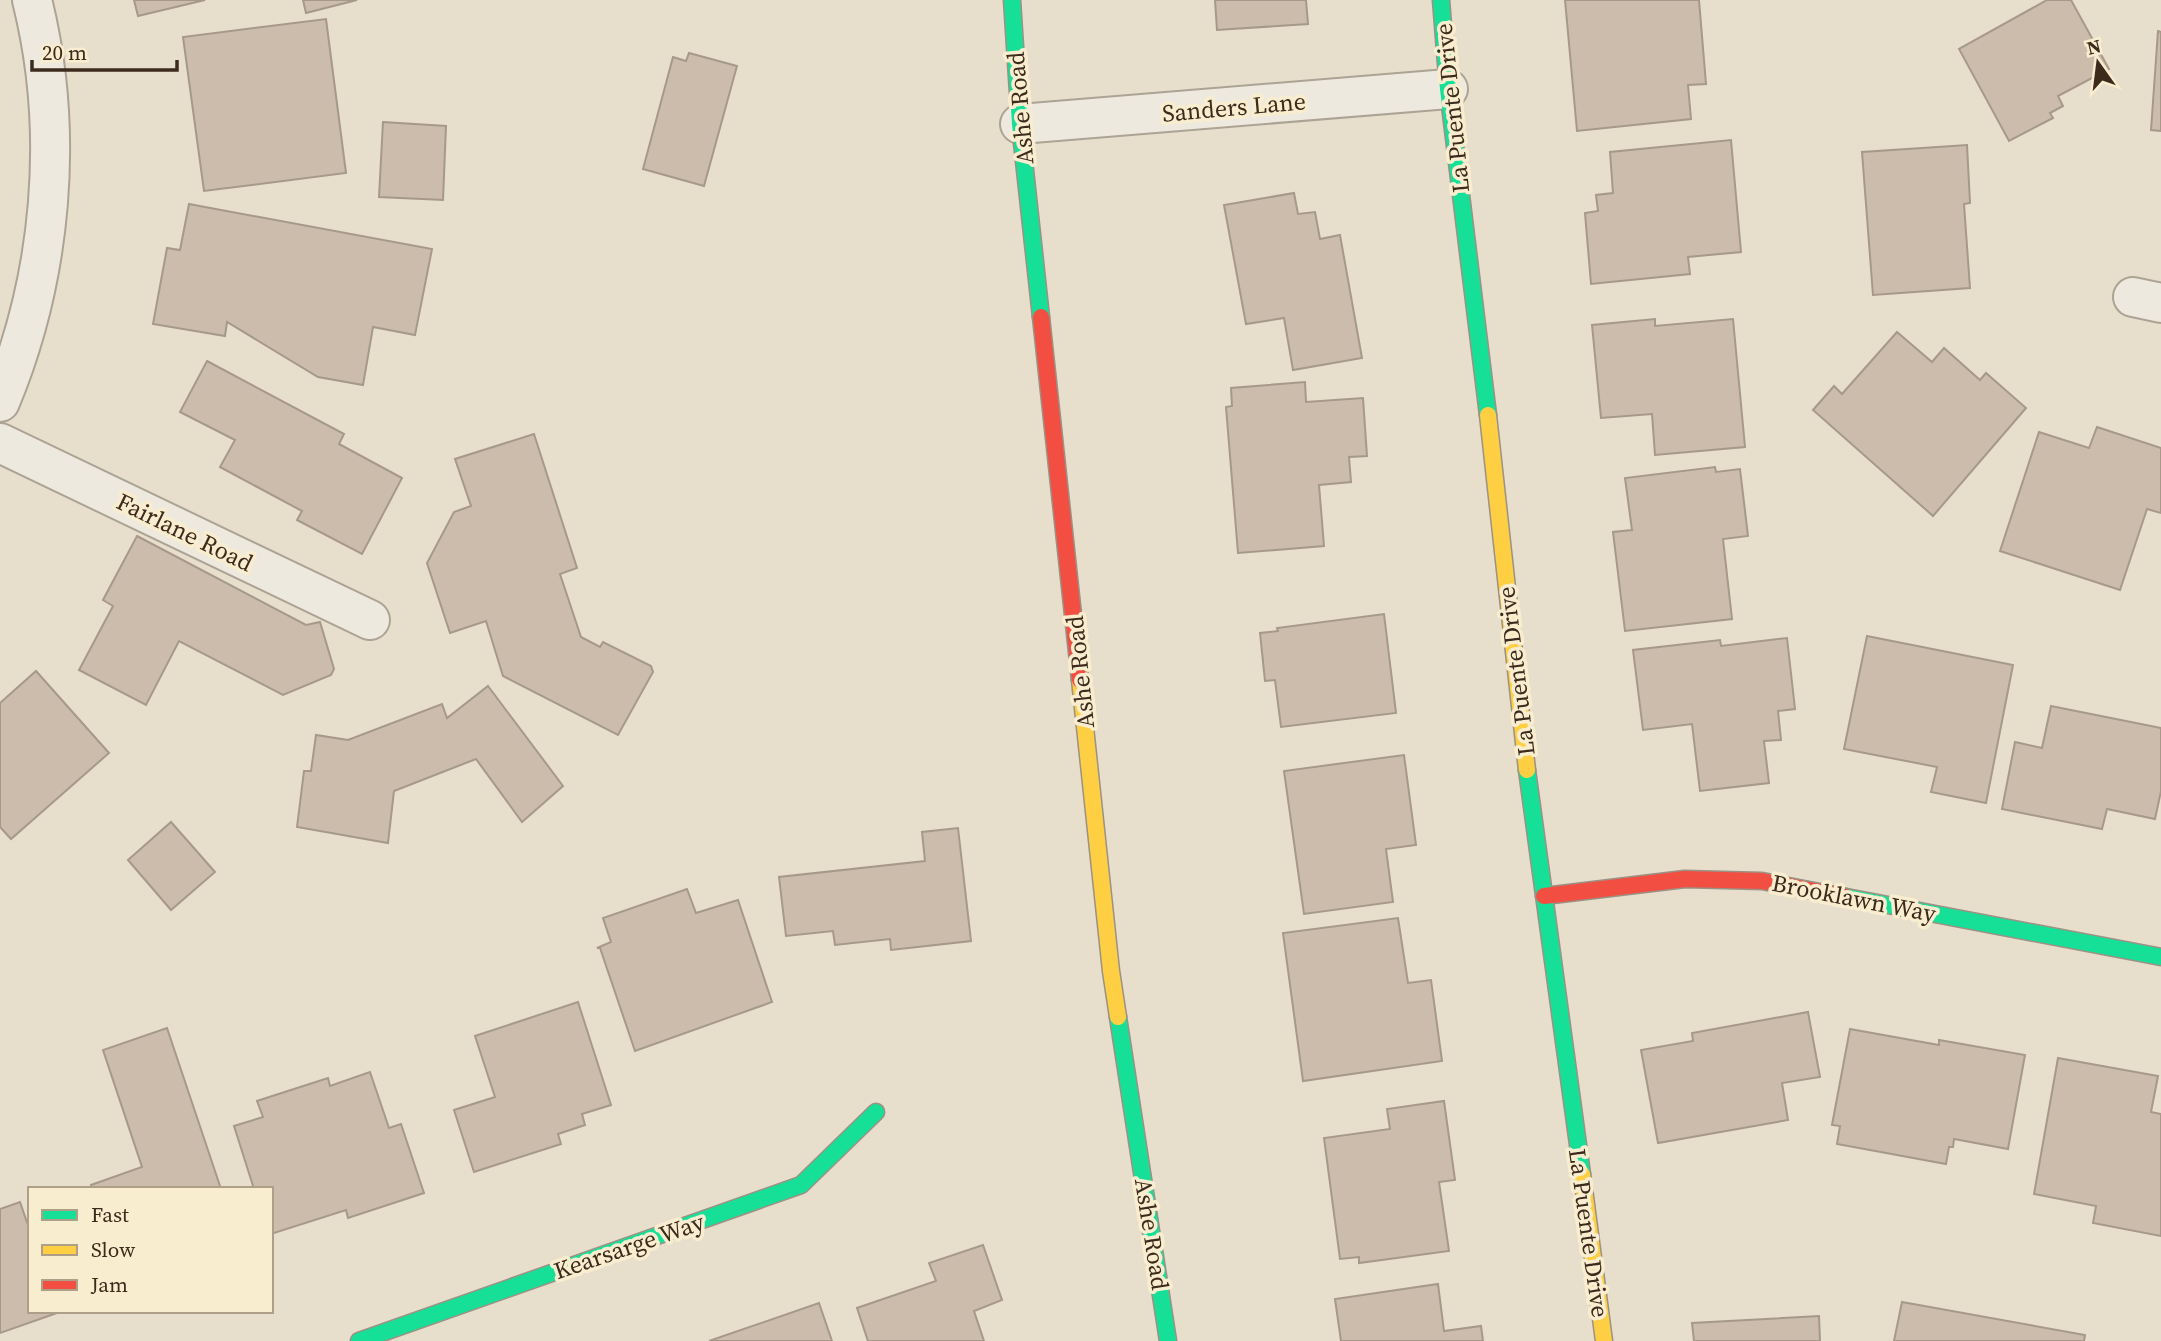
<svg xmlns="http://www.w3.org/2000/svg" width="2161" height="1341" viewBox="0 0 2161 1341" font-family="'Source Serif 4',serif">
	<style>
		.building { fill: #cbbcac; stroke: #a7998a; stroke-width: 2 }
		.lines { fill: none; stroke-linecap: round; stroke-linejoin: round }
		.street-casing { stroke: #aca395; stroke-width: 42 }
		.fast-casing { stroke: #9b9285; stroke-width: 19 }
		.slow-casing { stroke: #9b9285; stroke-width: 19 }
		.jam-casing { stroke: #9b9285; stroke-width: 19 }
		.street { stroke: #eee9de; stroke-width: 38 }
		.fast { stroke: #16e098; stroke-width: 16 }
		.slow { stroke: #ffcf43; stroke-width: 16 }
		.jam { stroke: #f24e42; stroke-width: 16 }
		.labels { text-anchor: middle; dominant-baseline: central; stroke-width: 7; stroke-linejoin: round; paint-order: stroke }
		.street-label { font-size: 24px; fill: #3c2b1c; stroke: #f9edd0 }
	</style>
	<rect width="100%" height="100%" fill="#e7decb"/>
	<g class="building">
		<path d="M134,0H205L138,16Z"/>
		<path d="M303,0H357L306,13Z"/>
		<path d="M1215,0H1306L1308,24L1217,30Z"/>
		<path d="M1565,0H1699L1706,84L1688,85L1691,119L1577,131Z"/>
		<path d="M2047,0H2071L2109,69L2058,96L2063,106L2050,113L2053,118L2009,141L1959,49Z"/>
		<path d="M326,19L346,173L204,191L183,37Z"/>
		<path d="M2158,31L2161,32V131L2151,130Z"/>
		<path d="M689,53L737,66L704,186L643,169L673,57L686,61Z"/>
		<path d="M383,122L446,126L443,200L379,197Z"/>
		<path d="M1731,140L1741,252L1688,257L1690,274L1591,284L1585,213L1598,211L1596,195L1613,193L1610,152Z"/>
		<path d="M1967,145L1970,203L1964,204L1970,288L1873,295L1862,152Z"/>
		<path d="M1294,193L1298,214L1315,212L1320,239L1340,235L1362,358L1293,370L1284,318L1246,324L1224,205Z"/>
		<path d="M189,204L432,249L415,335L373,327L363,385L318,377L227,322L225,336L153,324L167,248L180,250Z"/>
		<path d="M1655,319V326L1733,319L1745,447L1655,455L1652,414L1601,418L1592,325Z"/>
		<path d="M1897,332L1932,362L1944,348L1980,380L1986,373L2026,408L1933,516L1813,410L1834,386L1842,394Z"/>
		<path d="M207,361L344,434L339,444L402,478L362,554L297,520L302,511L220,467L235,440L180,412Z"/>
		<path d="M1305,382L1306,402L1363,398L1367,456L1349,457L1351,482L1319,485L1324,546L1238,553L1226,407L1232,406L1231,388Z"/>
		<path d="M2097,427L2161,448V513L2147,509L2120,590L2000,551L2039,432L2089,448Z"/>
		<path d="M534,434L577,568L560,574L581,637L600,647L603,642L651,666L653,672L618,735L503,676L486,621L450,633L427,563L454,512L471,506L455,459Z"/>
		<path d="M1715,467L1716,472L1740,469L1748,536L1723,539L1732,619L1625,631L1613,532L1632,530L1625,478Z"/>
		<path d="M137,536L306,625L320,622L334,669L331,675L283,695L179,641L146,705L79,670L113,606L103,600Z"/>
		<path d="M1384,614L1396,713L1281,727L1275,680L1265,681L1260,633L1278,631L1277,628Z"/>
		<path d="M1867,636L2013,665L1986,803L1931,792L1937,767L1844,749Z"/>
		<path d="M1787,638L1795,709L1778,711L1781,740L1764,741L1769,783L1700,791L1692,724L1643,730L1633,650L1720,640L1721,646Z"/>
		<path d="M36,671L109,753L11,839L0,827V703Z"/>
		<path d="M488,686L563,786L522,822L476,759L394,791L388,843L297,827L304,771H311L316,735L348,740L442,704L447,718Z"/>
		<path d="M2051,706L2161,728V791L2155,819L2107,809L2102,829L2002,809L2015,742L2042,748Z"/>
		<path d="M1404,755L1416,845L1386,849L1393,902L1304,914L1284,771Z"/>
		<path d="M171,822L215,872L171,910L128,860Z"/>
		<path d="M958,828L971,941L891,950L890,939L835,945L833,931L786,936L779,877L925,861L922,832Z"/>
		<path d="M687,889L696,913L738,900L772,1002L635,1051L600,948H597L611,942L603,918Z"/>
		<path d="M1398,918L1408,983L1431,980L1442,1061L1303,1081L1283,933Z"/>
		<path d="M578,1002L611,1105L582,1114L585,1125L558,1134L561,1144L474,1172L454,1110L495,1097L475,1036Z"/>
		<path d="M1808,1012L1820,1077L1782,1083L1788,1120L1658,1143L1641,1050L1693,1041L1692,1033Z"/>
		<path d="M167,1028L221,1189H92L91,1185L142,1167L103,1050Z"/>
		<path d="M1850,1029L1939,1045V1040L2025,1055L2008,1149L1954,1139L1953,1147H1949L1946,1164L1837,1144L1840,1126L1832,1125Z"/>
		<path d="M2058,1058L2158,1076L2151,1112L2161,1114V1236L2093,1223L2096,1206L2034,1194Z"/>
		<path d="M370,1072L389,1128L401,1124L424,1193L348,1218L346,1210L271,1234V1189H254L234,1126L263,1117L257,1101L328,1078L330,1086Z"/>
		<path d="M1444,1101L1455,1180L1439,1182L1449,1251L1359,1263V1257L1340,1259L1324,1138L1390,1129L1387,1109Z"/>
		<path d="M20,1202L30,1231V1311H57V1313L0,1333V1209Z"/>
		<path d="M983,1245L1002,1300L974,1311L984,1341H868L857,1308L936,1281L929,1263Z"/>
		<path d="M1438,1284L1444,1331L1481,1326L1483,1341H1341L1335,1299Z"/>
		<path d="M1902,1302L2085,1335L2084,1341H1894Z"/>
		<path d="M819,1303L832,1341H709Z"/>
		<path d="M1819,1316L1820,1341H1694L1692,1323Z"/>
	</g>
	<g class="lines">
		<defs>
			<g id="street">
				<path d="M1020,124L1448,89"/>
				<path d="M2133,297L2161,303"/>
				<path d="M0,402C52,277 65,132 32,0"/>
				<path d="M0,443L370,620"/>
			</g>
			<g id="fast">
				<path d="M1012,0L1020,124L1041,317"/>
				<path d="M1441,0L1448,89L1488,415"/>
				<path d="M1527,770L1582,1174"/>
				<path d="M1846,897L2161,957"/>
				<path d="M1118,1017L1168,1341"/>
				<path d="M359,1341L801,1185L876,1112"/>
			</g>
			<g id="slow">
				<path d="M1488,415L1527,770"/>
				<path d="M1080,680L1111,971L1118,1017"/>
				<path d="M1582,1174L1604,1341"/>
			</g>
			<g id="jam">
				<path d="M1041,317L1080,680"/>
				<path d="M1544,896L1685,879L1762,881L1846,897"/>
			</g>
		</defs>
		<use href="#street" class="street-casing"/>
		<use href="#fast" class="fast-casing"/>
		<use href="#slow" class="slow-casing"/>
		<use href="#jam" class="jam-casing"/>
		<use href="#street" class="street"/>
		<use href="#fast" class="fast"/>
		<use href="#slow" class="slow"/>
		<use href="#jam" class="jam"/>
	</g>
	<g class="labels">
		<g class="street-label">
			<text transform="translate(1234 107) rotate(-5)">Sanders Lane</text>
			<text transform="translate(1020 108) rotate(-95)">Ashe Road</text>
			<text transform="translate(1452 108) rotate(-96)">La Puente Drive</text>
			<text transform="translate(185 532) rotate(26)">Fairlane Road</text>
			<text transform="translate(1516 671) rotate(-97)">La Puente Drive</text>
			<text transform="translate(1080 672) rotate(-96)">Ashe Road</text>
			<text transform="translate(1854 898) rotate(11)">Brooklawn Way</text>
			<text transform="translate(1589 1233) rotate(82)">La Puente Drive</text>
			<text transform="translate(1152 1234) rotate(81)">Ashe Road</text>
			<text transform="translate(629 1246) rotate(-19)">Kearsarge Way</text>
		</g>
	</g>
	<rect x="28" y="1187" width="245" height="126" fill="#f9edd0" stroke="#ad9f88" stroke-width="2"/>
	<rect x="42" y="1210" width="35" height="10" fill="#16e098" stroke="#ad9f88" stroke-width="2"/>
	<text x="91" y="1222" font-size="21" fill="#3c2b1c">Fast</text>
	<rect x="42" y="1245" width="35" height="10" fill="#ffcf43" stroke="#ad9f88" stroke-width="2"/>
	<text x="91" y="1257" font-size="21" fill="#3c2b1c">Slow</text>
	<rect x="42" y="1280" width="35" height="10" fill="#f24e42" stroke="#ad9f88" stroke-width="2"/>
	<text x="91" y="1292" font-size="21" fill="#3c2b1c">Jam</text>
	<g transform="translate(2098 63) rotate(346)" stroke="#f9edd0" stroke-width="5" paint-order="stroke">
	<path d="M0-5L12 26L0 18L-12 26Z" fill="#3c2b1c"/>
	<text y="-10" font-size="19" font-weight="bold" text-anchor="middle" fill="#3c2b1c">N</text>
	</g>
	<path d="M32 60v10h145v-10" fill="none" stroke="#3c2b1c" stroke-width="3.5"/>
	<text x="42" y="60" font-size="21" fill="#3c2b1c" stroke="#f9edd0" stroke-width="5" paint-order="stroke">20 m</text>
</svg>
